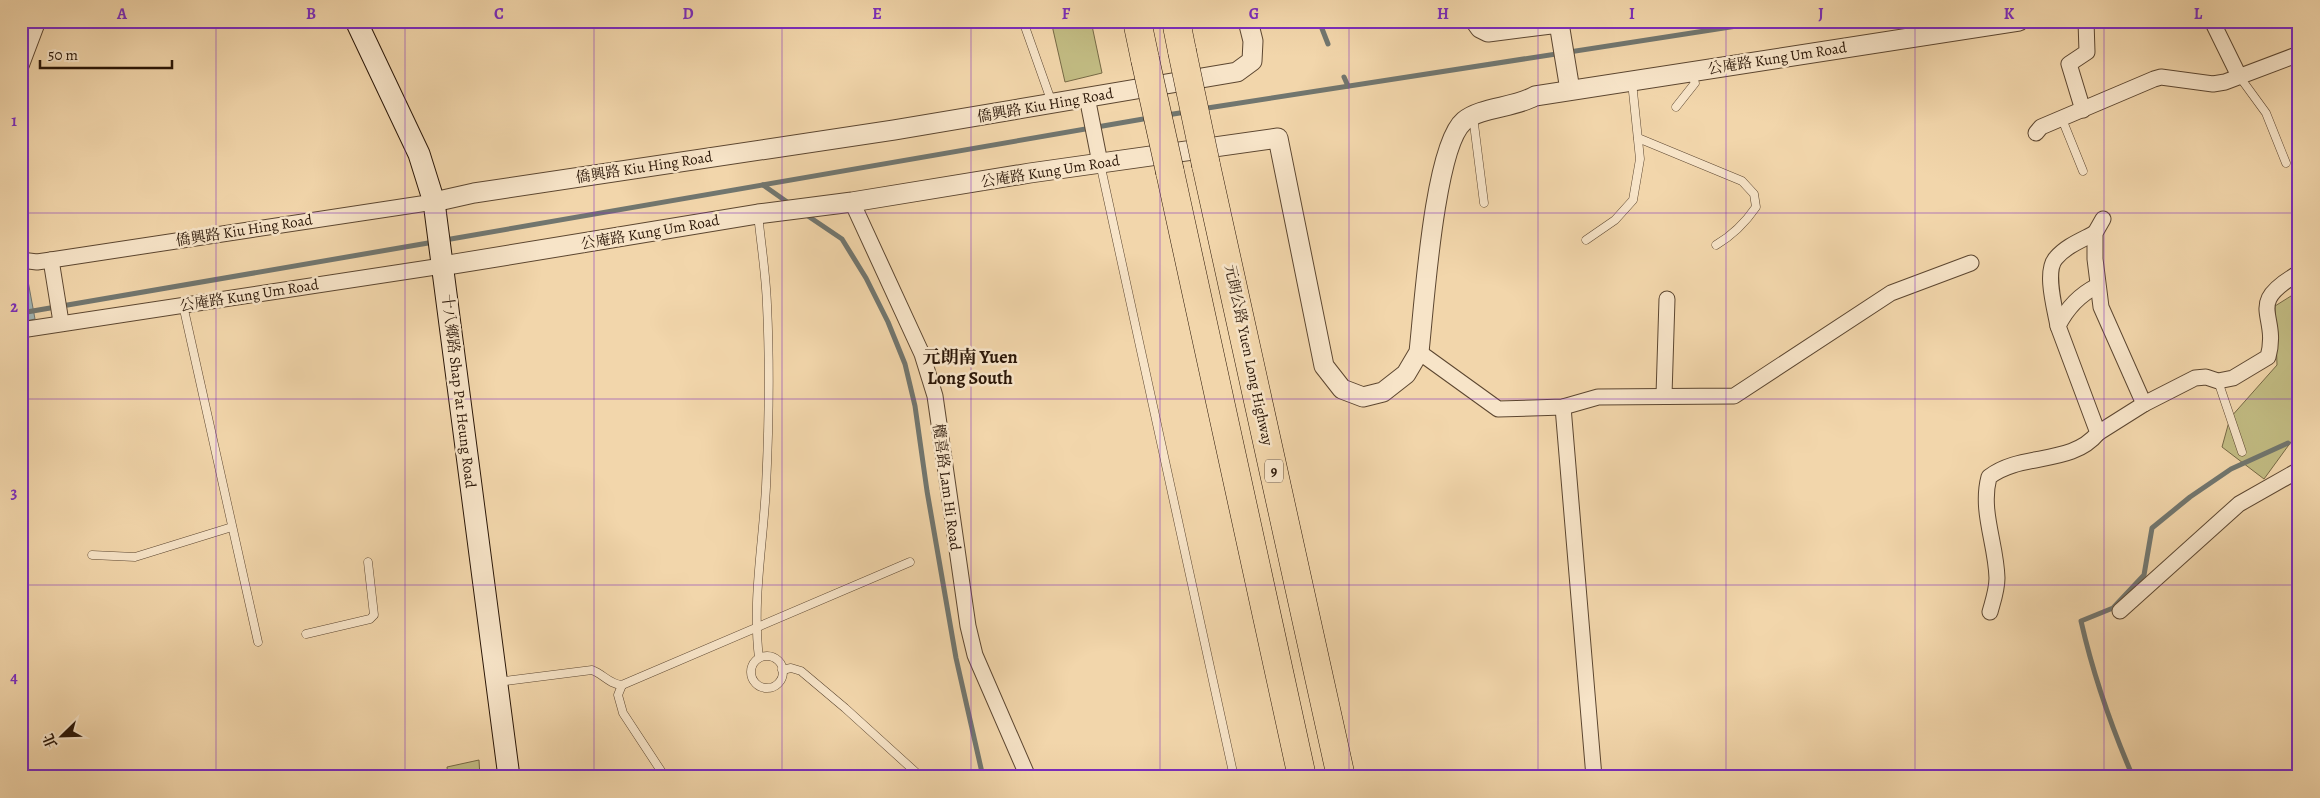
<svg xmlns="http://www.w3.org/2000/svg" width="2320" height="798" viewBox="0 0 2320 798" font-family="Alegreya,'Noto Serif TC',serif">
	<style>
		.green { fill: #c2bc83; stroke: #766945 }
		.water { fill: #a1b6b5; stroke: #71766f }
		.lines { fill: none; stroke-linecap: round; stroke-linejoin: round }
		.stream { stroke: #71766f; stroke-width: 5 }
		.service-casing { stroke: #5c4630; stroke-width: 9 }
		.minor-casing { stroke: #5c4630; stroke-width: 17 }
		.tertiary-casing { stroke: #5c4630; stroke-width: 21 }
		.secondary-casing { stroke: #2a1607; stroke-width: 23 }
		.motorway-casing { stroke: #2a1607; stroke-width: 29 }
		.service { stroke: #f7e4c8; stroke-width: 8 }
		.minor { stroke: #f7e4c8; stroke-width: 15 }
		.tertiary { stroke: #f7e4c8; stroke-width: 19 }
		.secondary { stroke: #f7e4c8; stroke-width: 21 }
		.motorway { stroke: #f2d6ab; stroke-width: 28 }
		.motorway-bridge-casing { stroke: #2a1607; stroke-width: 29; stroke-linecap: butt }
		.motorway-bridge { stroke: #f2d6ab; stroke-width: 28 }
		.grid { fill: none; stroke: #7b2cbf; stroke-width: 1; stroke-opacity: 0.55 }
		.labels { text-anchor: middle; dominant-baseline: central; stroke-width: 5; stroke-linejoin: round; paint-order: stroke }
		.shield { fill: #f7e4c8; stroke: #685441; stroke-width: 1 }
		.shield-label { font-size: 14px; font-weight: bold; fill: #2a1607 }
		.street-label { font-size: 15px; fill: #2a1607; stroke: #f7e4c8 }
		.quarter-label { font-size: 18px; font-weight: bold; fill: #2a1607; stroke: #f7e4c8 }
		.neatline { fill: none; stroke: #7b2cbf; stroke-width: 2 }
		.grid-label { font-size: 16px; text-anchor: middle; font-weight: bold; fill: #7b2cbf }
	</style>
	<rect width="100%" height="100%" fill="#f2d6ab"/>
	<filter id="stains"><feTurbulence type="fractalNoise" baseFrequency=".004" numOctaves="4"/><feColorMatrix values="0 0 0 0 .2 0 0 0 0 .09 0 0 0 0 .02 0 0 0 .5 -.17"/></filter>
	<radialGradient id="worn" r=".72"><stop offset=".6" stop-color="#630" stop-opacity="0"/><stop offset="1" stop-color="#630" stop-opacity=".3"/></radialGradient>
	<g class="green">
		<path d="M1051,21H1091L1102,73L1065,82Z"/>
		<path d="M2299,291V431L2264,479L2222,447L2230,418L2277,365L2275,306Z"/>
		<path d="M479,760L480,777H448L447,767Z"/>
	</g>
	<path class="water" d="M28,281L35,319L21,322V282Z"/>
	<g class="lines">
		<g class="stream">
			<path d="M1319,21L1328,44"/>
			<path d="M21,32L25,21"/>
			<path d="M1344,77L1348,86"/>
			<path d="M1201,109L1769,21"/>
			<path d="M1167,115L1186,112"/>
			<path d="M763,185L790,204"/>
			<path d="M805,214L842,239L866,278L888,322L905,364L915,406L927,491L956,658L983,777"/>
			<path d="M445,240L1149,118"/>
			<path d="M21,313L434,242"/>
			<path d="M2133,777C2111,726 2093,674 2081,621L2113,608L2144,575L2152,528L2190,497L2231,469L2288,443"/>
		</g>
		<defs>
			<g id="service">
				<path d="M1023,21L1052,103"/>
				<path d="M2239,76L2266,113L2286,163"/>
				<path d="M1676,107L1695,83L1691,73"/>
				<path d="M1473,116L1484,203"/>
				<path d="M2062,119L2083,171"/>
				<path d="M1638,138L1742,181L1754,194L1756,207C1745,223 1733,235 1716,245"/>
				<path d="M1100,163L1234,777"/>
				<path d="M758,214C761,244 766,275 767,305C770,366 769,426 766,487C763,545 752,601 759,658"/>
				<path d="M1586,240L1615,220L1633,200L1640,159L1632,82"/>
				<path d="M183,305L258,642"/>
				<path d="M2218,381L2242,452"/>
				<path d="M92,555L135,557L232,527"/>
				<path d="M306,634L370,619L374,615L368,562"/>
				<circle cx="767" cy="672" r="16"/>
				<path d="M782,670L791,668L801,671L845,708L921,777"/>
				<path d="M497,682L592,670C603,674 609,684 622,685L910,562"/>
				<path d="M622,685L618,695L623,713L665,777"/>
			</g>
			<g id="minor">
				<path d="M2212,21L2239,76"/>
				<path d="M21,66L38,21"/>
				<path d="M1087,97L1100,163"/>
				<path d="M2083,110L2069,64L2087,52L2086,21"/>
				<path d="M2036,133L2041,127L2154,79L2161,77L2213,84L2225,82L2299,54"/>
				<path d="M852,202L922,354L935,396L968,626L975,655L1028,777"/>
				<path d="M2103,219L2095,233V259L2101,307L2144,404L2195,378L2206,377L2218,381L2233,378L2268,357C2280,313 2243,305 2299,273"/>
				<path d="M21,260L37,262L51,260L434,202"/>
				<path d="M51,260L61,322"/>
				<path d="M2058,326C2055,309 2044,271 2056,258C2066,246 2082,240 2095,233"/>
				<path d="M21,330L442,266"/>
				<path d="M1419,352L1498,409L1563,407L1598,397L1734,396L1891,293L1971,263"/>
				<path d="M1664,395L1667,299"/>
				<path d="M1563,407L1594,777"/>
				<path d="M2098,433L2144,404"/>
				<path d="M2120,611L2239,504L2299,470"/>
				<path d="M1990,612C1993,601 1997,590 1997,578C1996,543 1980,511 1989,477C2021,452 2071,466 2098,433L2058,326C2067,308 2079,295 2097,286"/>
			</g>
			<g id="tertiary">
				<path d="M1475,21L1480,28L1488,32L1559,23L1570,90"/>
				<path d="M434,202L474,193L894,130L1237,72L1252,61L1253,41L1248,21"/>
				<path d="M442,266L758,214L852,202L1030,173L1278,138L1324,366L1342,389L1363,397L1383,392L1406,374L1419,352C1424,308 1434,146 1464,121C1481,107 1514,108 1535,96L2019,21"/>
			</g>
			<path id="secondary" d="M356,21L419,154L434,202L509,777"/>
			<g id="motorway">
				<path d="M1137,21L1145,59"/>
				<path d="M1176,21L1182,51"/>
				<path d="M1206,165L1341,777"/>
				<path d="M1170,172L1302,777"/>
			</g>
		</defs>
		<use href="#service" class="service-casing"/>
		<use href="#minor" class="minor-casing"/>
		<use href="#tertiary" class="tertiary-casing"/>
		<use href="#secondary" class="secondary-casing"/>
		<use href="#motorway" class="motorway-casing"/>
		<use href="#service" class="service"/>
		<use href="#minor" class="minor"/>
		<use href="#tertiary" class="tertiary"/>
		<use href="#secondary" class="secondary"/>
		<use href="#motorway" class="motorway"/>
		<defs>
			<g id="motorway-bridge">
				<path d="M1182,51L1206,165"/>
				<path d="M1145,59L1170,172"/>
			</g>
		</defs>
		<use href="#motorway-bridge" class="motorway-bridge-casing"/>
		<use href="#motorway-bridge" class="motorway-bridge"/>
	</g>
	<path class="grid" d="M216,21V777M405,21V777M594,21V777M782,21V777M971,21V777M1160,21V777M1349,21V777M1538,21V777M1726,21V777M1915,21V777M2104,21V777M21,213H2299M21,399H2299M21,585H2299"/>
	<g class="labels">
		<rect class="shield" x="1265" y="459.5" width="18" height="23" rx="4"/>
		<g class="shield-label">
			<text x="1274" y="471">9</text>
		</g>
		<g class="street-label">
			<text transform="translate(1777 58) rotate(-9)">公庵路 Kung Um Road</text>
			<text transform="translate(1045 105) rotate(-10)">僑興路 Kiu Hing Road</text>
			<text transform="translate(644 167) rotate(-9)">僑興路 Kiu Hing Road</text>
			<text transform="translate(1050 171) rotate(-9)">公庵路 Kung Um Road</text>
			<text transform="translate(244 230) rotate(-9)">僑興路 Kiu Hing Road</text>
			<text transform="translate(650 232) rotate(-10)">公庵路 Kung Um Road</text>
			<text transform="translate(249 295) rotate(-9)">公庵路 Kung Um Road</text>
			<text transform="translate(1249 355) rotate(78)">元朗公路 Yuen Long Highway</text>
			<text transform="translate(459 391) rotate(83)">十八鄉路 Shap Pat Heung Road</text>
			<text transform="translate(947 487) rotate(82)">欖喜路 Lam Hi Road</text>
		</g>
		<g class="quarter-label">
			<text x="970" y="357">元朗南 Yuen<tspan x="970" dy="21">Long South</tspan></text>
		</g>
	</g>
	<rect width="2320" height="798" fill="none" stroke="#f2d6ab" stroke-width="55"/>
	<g transform="translate(62 736) rotate(247)" stroke="#f7e4c8" stroke-width="4" paint-order="stroke">
	<path d="M0-4L9 19L0 12L-9 19Z" fill="#2a1607"/>
	<text y="-8" font-size="14" font-weight="bold" text-anchor="middle" fill="#2a1607">北</text>
	</g>
	<path d="M40 60v8h132v-8" fill="none" stroke="#2a1607" stroke-width="2.5"/>
	<text x="48" y="60" font-size="15" fill="#2a1607" stroke="#f7e4c8" stroke-width="4" paint-order="stroke">50 m</text>
	<rect x="28" y="28" width="2264" height="742" class="neatline"/>
	<g class="grid-label">
		<text x="122" y="19">A</text>
		<text x="311" y="19">B</text>
		<text x="499" y="19">C</text>
		<text x="688" y="19">D</text>
		<text x="877" y="19">E</text>
		<text x="1066" y="19">F</text>
		<text x="1254" y="19">G</text>
		<text x="1443" y="19">H</text>
		<text x="1632" y="19">I</text>
		<text x="1821" y="19">J</text>
		<text x="2009" y="19">K</text>
		<text x="2198" y="19">L</text>
		<text x="14" y="126">1</text>
		<text x="14" y="312">2</text>
		<text x="14" y="498">3</text>
		<text x="14" y="683">4</text>
	</g>
	<rect width="100%" height="100%" filter="url(#stains)"/>
	<rect width="100%" height="100%" fill="url(#worn)"/>
</svg>
